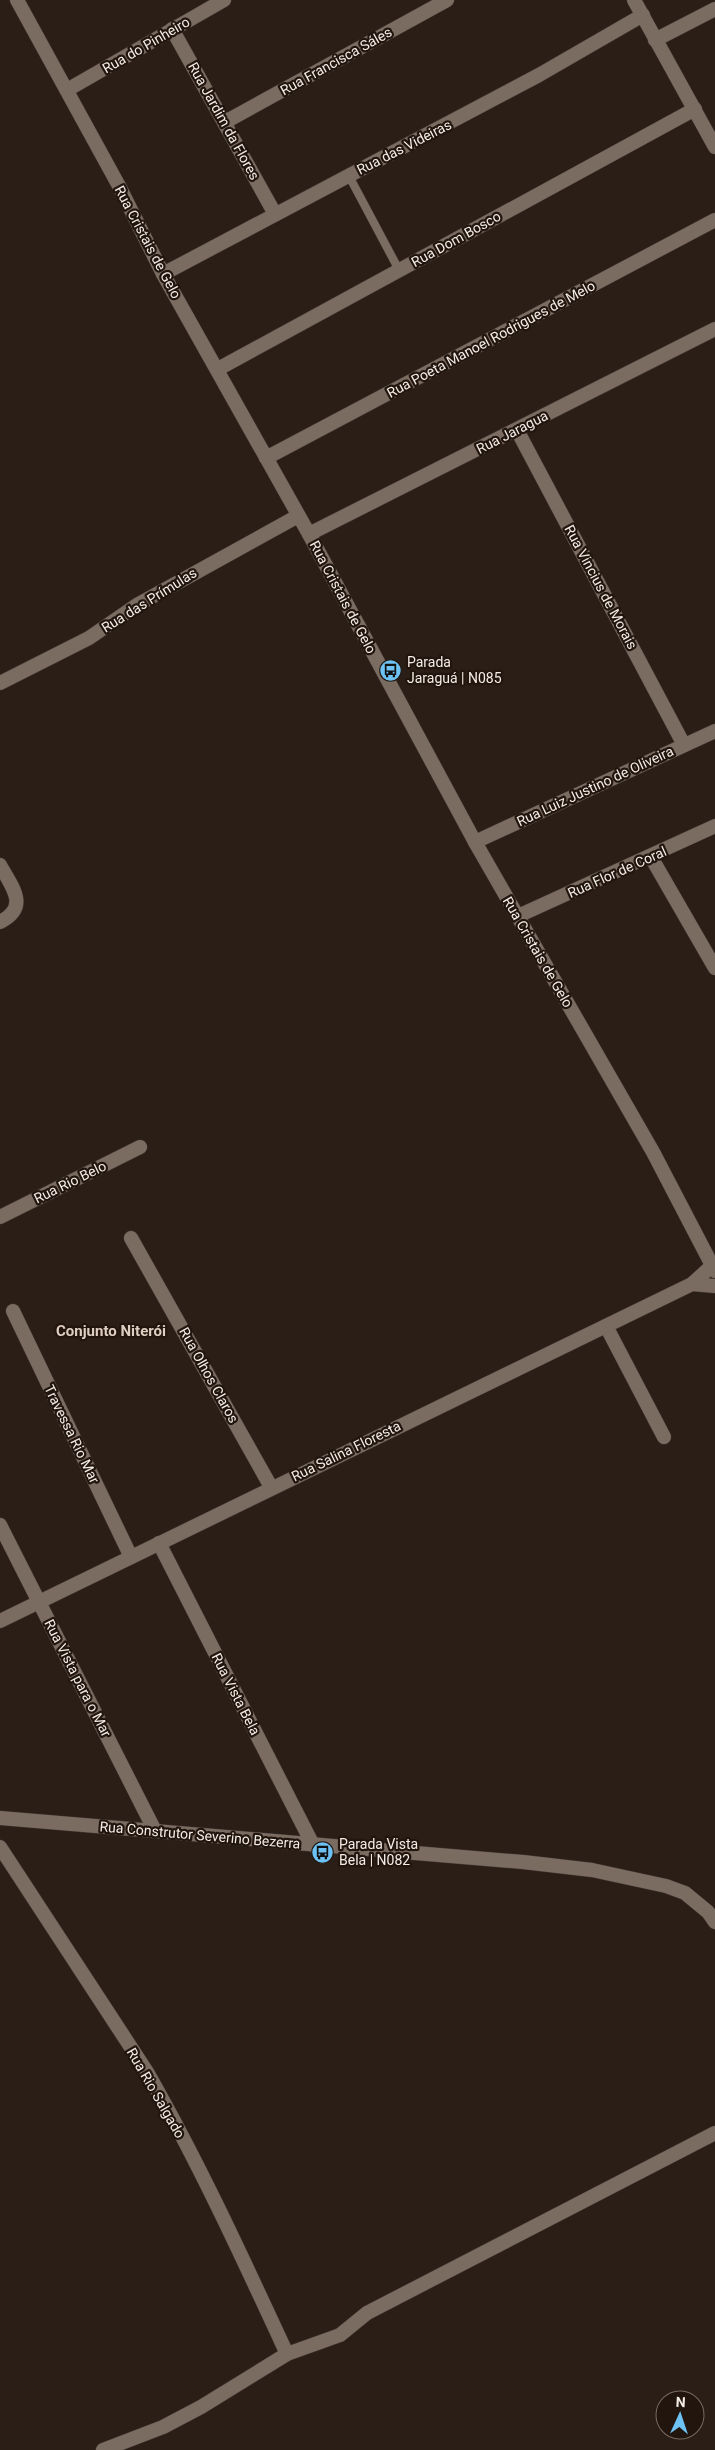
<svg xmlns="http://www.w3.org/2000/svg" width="715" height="2450" viewBox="0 0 715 2450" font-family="Roboto,sans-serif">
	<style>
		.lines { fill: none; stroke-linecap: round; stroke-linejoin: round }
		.service-casing { stroke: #443a35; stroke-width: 9 }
		.minor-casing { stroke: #443a35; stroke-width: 15 }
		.service { stroke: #7b6c62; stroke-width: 8 }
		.minor { stroke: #7b6c62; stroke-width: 14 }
		.labels { text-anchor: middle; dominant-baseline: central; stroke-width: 4.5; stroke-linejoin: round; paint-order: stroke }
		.street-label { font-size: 14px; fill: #f4ece6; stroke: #21150d }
		.poi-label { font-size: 14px; fill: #f4ece6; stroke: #21150d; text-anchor: start }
		.neighbourhood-label { font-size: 15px; font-weight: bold; fill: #dfcec2; stroke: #21150d }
	</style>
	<rect width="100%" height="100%" fill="#2b1e16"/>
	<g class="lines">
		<defs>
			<path id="service" d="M349,176L399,270"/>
			<g id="minor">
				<path d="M17,0L119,186L163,274L309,534L475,842L653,1152L715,1271"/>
				<path d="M634,0L715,147"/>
				<path d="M172,29L275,214"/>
				<path d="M655,40L715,9"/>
				<path d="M67,90L224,0"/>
				<path d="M225,122L447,0"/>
				<path d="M163,274L539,75L643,15"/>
				<path d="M218,369L695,109"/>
				<path d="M517,430L684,745"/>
				<path d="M266,458L715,220"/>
				<path d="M309,534L715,329"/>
				<path d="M0,683L89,638L137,605L298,516"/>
				<path d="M475,842L715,731"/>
				<path d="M651,857L715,968"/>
				<path d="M0,865C12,887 30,907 0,922"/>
				<path d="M518,916L715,826"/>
				<path d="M0,1217L140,1147"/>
				<path d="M131,1238L271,1487"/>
				<path d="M692,1284L715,1286"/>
				<path d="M13,1311L131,1557"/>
				<path d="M606,1326L664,1437"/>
				<path d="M0,1525L155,1831"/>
				<path d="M159,1543L313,1845"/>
				<path d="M0,1621L692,1284L715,1263"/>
				<path d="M0,1818L523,1862L592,1870L666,1886L685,1893L708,1912L715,1922"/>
				<path d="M0,1847L147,2072C199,2163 243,2259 287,2354"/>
				<path d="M103,2450L163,2427L201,2407L287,2354L340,2335L367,2313L715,2133"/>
			</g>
		</defs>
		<use href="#service" class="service-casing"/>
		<use href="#minor" class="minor-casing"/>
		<use href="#service" class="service"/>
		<use href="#minor" class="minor"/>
	</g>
	<defs>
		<symbol id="bus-disc" viewBox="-11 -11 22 22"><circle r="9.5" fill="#6ec2f3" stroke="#21150d"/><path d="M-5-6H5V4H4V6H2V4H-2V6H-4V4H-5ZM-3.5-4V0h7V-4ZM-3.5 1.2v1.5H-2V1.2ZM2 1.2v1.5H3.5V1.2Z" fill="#111"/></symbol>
	</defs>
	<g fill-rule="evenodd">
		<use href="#bus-disc" x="378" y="658" width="25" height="25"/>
		<use href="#bus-disc" x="310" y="1840" width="25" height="25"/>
	</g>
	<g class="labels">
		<g class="street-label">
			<text transform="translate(146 45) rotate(-30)">Rua do Pinheiro</text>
			<text transform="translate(336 61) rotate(-29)">Rua Francisca Sáles</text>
			<text transform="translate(224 121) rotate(61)">Rua Jardim da Flores</text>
			<text transform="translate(404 147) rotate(-27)">Rua das Videiras</text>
			<text transform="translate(456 239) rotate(-29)">Rua Dom Bosco</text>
			<text transform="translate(148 242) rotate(62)">Rua Cristais de Gelo</text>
			<text transform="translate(491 339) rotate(-28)">Rua Poeta Manoel Rodrigues de Melo</text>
			<text transform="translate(512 432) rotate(-27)">Rua Jaragua</text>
			<text transform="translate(601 587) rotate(62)">Rua Vincius de Morais</text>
			<text transform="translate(343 597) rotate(62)">Rua Cristais de Gelo</text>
			<text transform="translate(149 600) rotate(-32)">Rua das Prímulas</text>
			<text transform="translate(595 786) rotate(-25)">Rua Luiz Justino de Oliveira</text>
			<text transform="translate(617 872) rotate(-24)">Rua Flor de Coral</text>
			<text transform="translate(538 952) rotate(60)">Rua Cristais de Gelo</text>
			<text transform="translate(70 1182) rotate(-26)">Rua Rio Belo</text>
			<text transform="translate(209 1375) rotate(61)">Rua Olhos Claros</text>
			<text transform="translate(72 1434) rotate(64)">Travessa Rio Mar</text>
			<text transform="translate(346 1451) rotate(-26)">Rua Salina Floresta</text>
			<text transform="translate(78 1678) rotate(63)">Rua Vista para o Mar</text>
			<text transform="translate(236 1694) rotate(63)">Rua Vista Bela</text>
			<text transform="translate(200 1835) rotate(5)">Rua Construtor Severino Bezerra</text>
			<text transform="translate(156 2093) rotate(60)">Rua Rio Salgado</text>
		</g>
		<g class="poi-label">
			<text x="407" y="662">Parada<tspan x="407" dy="16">Jaraguá | N085</tspan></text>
			<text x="339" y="1844">Parada Vista<tspan x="339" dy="16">Bela | N082</tspan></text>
		</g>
		<g class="neighbourhood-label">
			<text x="111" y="1331">Conjunto Niterói</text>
		</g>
	</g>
	<g transform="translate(680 2415) rotate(3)"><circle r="24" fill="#21150d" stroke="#756b64"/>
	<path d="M0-4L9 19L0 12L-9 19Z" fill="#6ec2f3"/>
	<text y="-8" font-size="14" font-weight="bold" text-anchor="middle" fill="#f4ece6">N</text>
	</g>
</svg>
